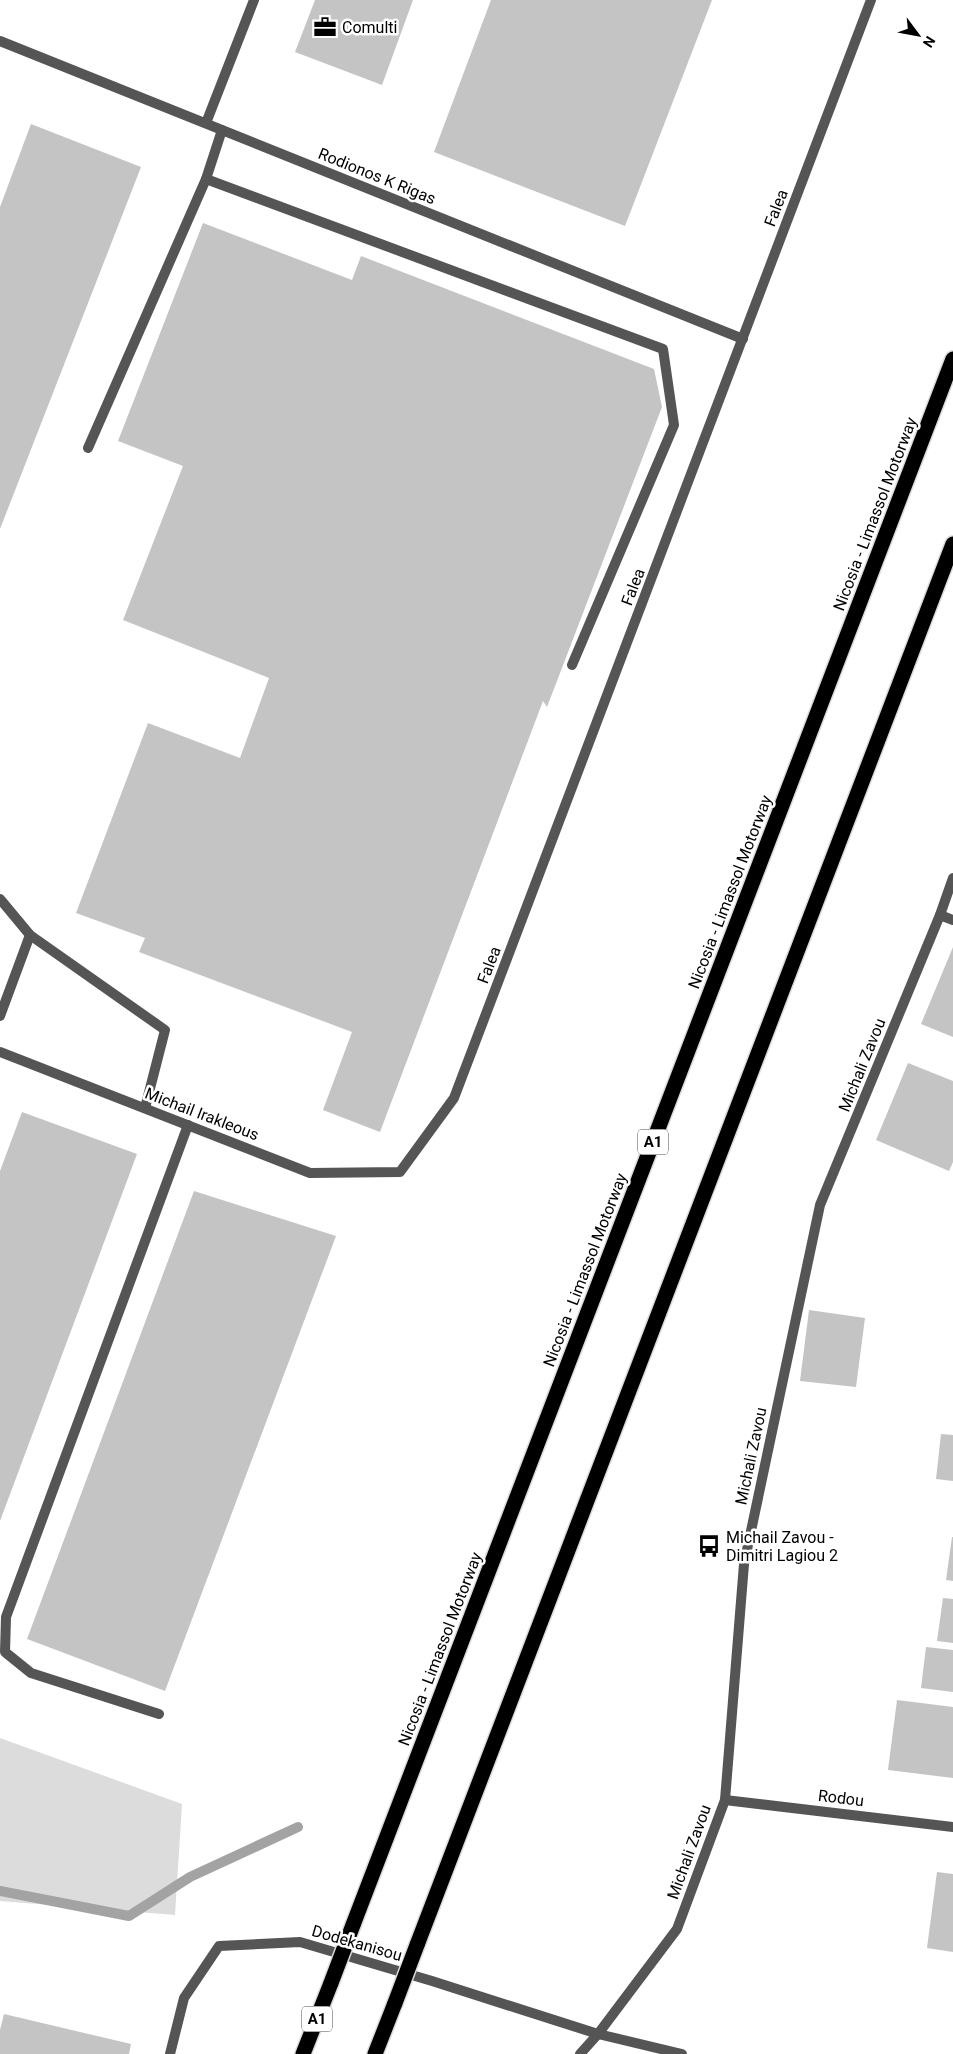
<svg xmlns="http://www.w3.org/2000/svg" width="953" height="2054" viewBox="0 0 953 2054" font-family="Roboto,sans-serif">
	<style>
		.green { fill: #dcdcdc }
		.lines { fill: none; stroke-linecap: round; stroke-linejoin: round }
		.stream { stroke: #a3a3a3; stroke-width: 10 }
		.building { fill: #c4c4c4 }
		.highway-casing { stroke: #dbdbdb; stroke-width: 18 }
		.lane { stroke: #555; stroke-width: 10 }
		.street { stroke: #555; stroke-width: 10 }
		.highway { stroke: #000; stroke-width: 15 }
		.highway-bridge-casing { stroke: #dbdbdb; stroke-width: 18; stroke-linecap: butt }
		.highway-bridge { stroke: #000; stroke-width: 15 }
		.labels { text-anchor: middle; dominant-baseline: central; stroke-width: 5; stroke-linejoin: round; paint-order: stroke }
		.shield { fill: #fff; stroke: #4c4c4c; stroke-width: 1 }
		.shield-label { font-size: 15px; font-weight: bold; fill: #000 }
		.poi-label { font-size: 16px; fill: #000; stroke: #fff; text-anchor: start }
		.street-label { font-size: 16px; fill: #000; stroke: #fff }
	</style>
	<rect width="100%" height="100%" fill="#fff"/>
	<path class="green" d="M0,1738L182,1804L175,1915L0,1901Z"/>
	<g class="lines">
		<path class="stream" d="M0,1891L129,1916L190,1877L298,1827"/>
	</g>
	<g class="building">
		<path d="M315,0H413L382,85L295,52Z"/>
		<path d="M491,0H712L625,226L434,152Z"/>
		<path d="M31,124L141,167L0,529V207Z"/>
		<path d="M203,223L352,280L361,256L654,369L662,407L547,707L543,701L380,1132L323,1110L352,1032L139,952L145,938L76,913L148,723L240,758L269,678L123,620L183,466L118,441Z"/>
		<path d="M953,947V1037L921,1024Z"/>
		<path d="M908,1063L953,1081V1162L949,1171L876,1140Z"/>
		<path d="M22,1112L137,1154L0,1521V1171Z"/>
		<path d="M194,1191L336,1236L165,1691L27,1639Z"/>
		<path d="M809,1310L865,1318L856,1387L800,1381Z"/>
		<path d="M941,1434L953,1435V1481L936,1479Z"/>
		<path d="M952,1537H953V1581L946,1580Z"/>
		<path d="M943,1598L953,1599V1643L937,1641Z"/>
		<path d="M926,1647L953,1650V1692L921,1688Z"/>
		<path d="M897,1700L953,1707V1778L888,1770Z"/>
		<path d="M937,1872L953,1874V1952L927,1948Z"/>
		<path d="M4,2014L131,2044L129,2054H0V2030Z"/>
	</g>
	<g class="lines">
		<defs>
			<g id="highway">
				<path d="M353,1925L953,359"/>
				<path d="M417,1945L953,544"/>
				<path d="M303,2054L331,1983"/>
				<path d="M375,2054L395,2003"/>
			</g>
		</defs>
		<use href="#highway" class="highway-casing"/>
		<g class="lane">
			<path d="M206,123L254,0"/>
			<path d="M206,179L663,349L674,425L572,665"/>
			<path d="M88,448L206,179L222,130"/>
			<path d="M0,899L30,935L165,1030L145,1108"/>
			<path d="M0,1016L30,935"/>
			<path d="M159,1714L31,1673L5,1652L6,1617L188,1125"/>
		</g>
		<g class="street">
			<path d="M0,41L743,339"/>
			<path d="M940,915L953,920"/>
			<path d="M0,1052L310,1173L400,1172L454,1098L871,0"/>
			<path d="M725,1800L953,1827"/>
			<path d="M170,2054L184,1998L219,1946L300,1942L432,1981L598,2034L682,2054"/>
			<path d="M580,2054L598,2034L677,1929L725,1800L744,1564L820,1205L940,915L953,878"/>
		</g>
		<use href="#highway" class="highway"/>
		<defs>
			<g id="highway-bridge">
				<path d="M331,1983L353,1925"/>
				<path d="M395,2003L417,1945"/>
			</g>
		</defs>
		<use href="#highway-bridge" class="highway-bridge-casing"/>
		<use href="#highway-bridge" class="highway-bridge"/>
	</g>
	<defs>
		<symbol id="office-bare" viewBox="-9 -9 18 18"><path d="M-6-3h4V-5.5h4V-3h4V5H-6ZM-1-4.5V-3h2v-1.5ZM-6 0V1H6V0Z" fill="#000" stroke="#fff" stroke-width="2.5" paint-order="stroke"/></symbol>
		<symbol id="bus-bare" viewBox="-9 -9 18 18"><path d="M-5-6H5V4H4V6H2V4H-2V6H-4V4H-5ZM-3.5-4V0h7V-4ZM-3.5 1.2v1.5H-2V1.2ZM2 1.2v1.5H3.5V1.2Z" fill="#000" stroke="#fff" stroke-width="2.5" paint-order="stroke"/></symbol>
	</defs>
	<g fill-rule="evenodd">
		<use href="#office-bare" x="309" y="11" width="32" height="32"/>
		<use href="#bus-bare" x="693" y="1530" width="32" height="32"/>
	</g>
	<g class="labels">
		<g class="shield">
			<rect x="638" y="1129.5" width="30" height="25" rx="4"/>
			<rect x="302" y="2006.5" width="30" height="25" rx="4"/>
		</g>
		<g class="shield-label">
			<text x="653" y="1142">A1</text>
			<text x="317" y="2019">A1</text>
		</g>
		<g class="poi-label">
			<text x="342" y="27">Comulti</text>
			<text x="726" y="1537">Michail Zavou -<tspan x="726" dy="18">Dimitri Lagiou 2</tspan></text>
		</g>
		<g class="street-label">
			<text transform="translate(377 176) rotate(22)">Rodionos K Rigas</text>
			<text transform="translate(776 208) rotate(-69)">Falea</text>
			<text transform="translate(875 514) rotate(-69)">Nicosia - Limassol Motorway</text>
			<text transform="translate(633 587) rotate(-69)">Falea</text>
			<text transform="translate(730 892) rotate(-69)">Nicosia - Limassol Motorway</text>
			<text transform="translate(489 965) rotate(-69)">Falea</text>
			<text transform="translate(862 1065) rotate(-68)">Michali Zavou</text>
			<text transform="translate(202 1114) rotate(21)">Michail Irakleous</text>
			<text transform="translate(585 1270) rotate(-69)">Nicosia - Limassol Motorway</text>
			<text transform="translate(751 1456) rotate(-78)">Michali Zavou</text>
			<text transform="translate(440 1649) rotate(-69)">Nicosia - Limassol Motorway</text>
			<text transform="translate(841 1798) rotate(7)">Rodou</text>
			<text transform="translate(689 1852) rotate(-70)">Michali Zavou</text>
			<text transform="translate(357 1943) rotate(16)">Dodekanisou</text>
		</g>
	</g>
	<g transform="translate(918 35) rotate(122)" stroke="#ffffff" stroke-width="4" paint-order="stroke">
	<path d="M0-4L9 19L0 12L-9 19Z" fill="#000000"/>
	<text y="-8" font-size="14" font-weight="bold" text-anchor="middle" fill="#000000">N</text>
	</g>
</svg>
